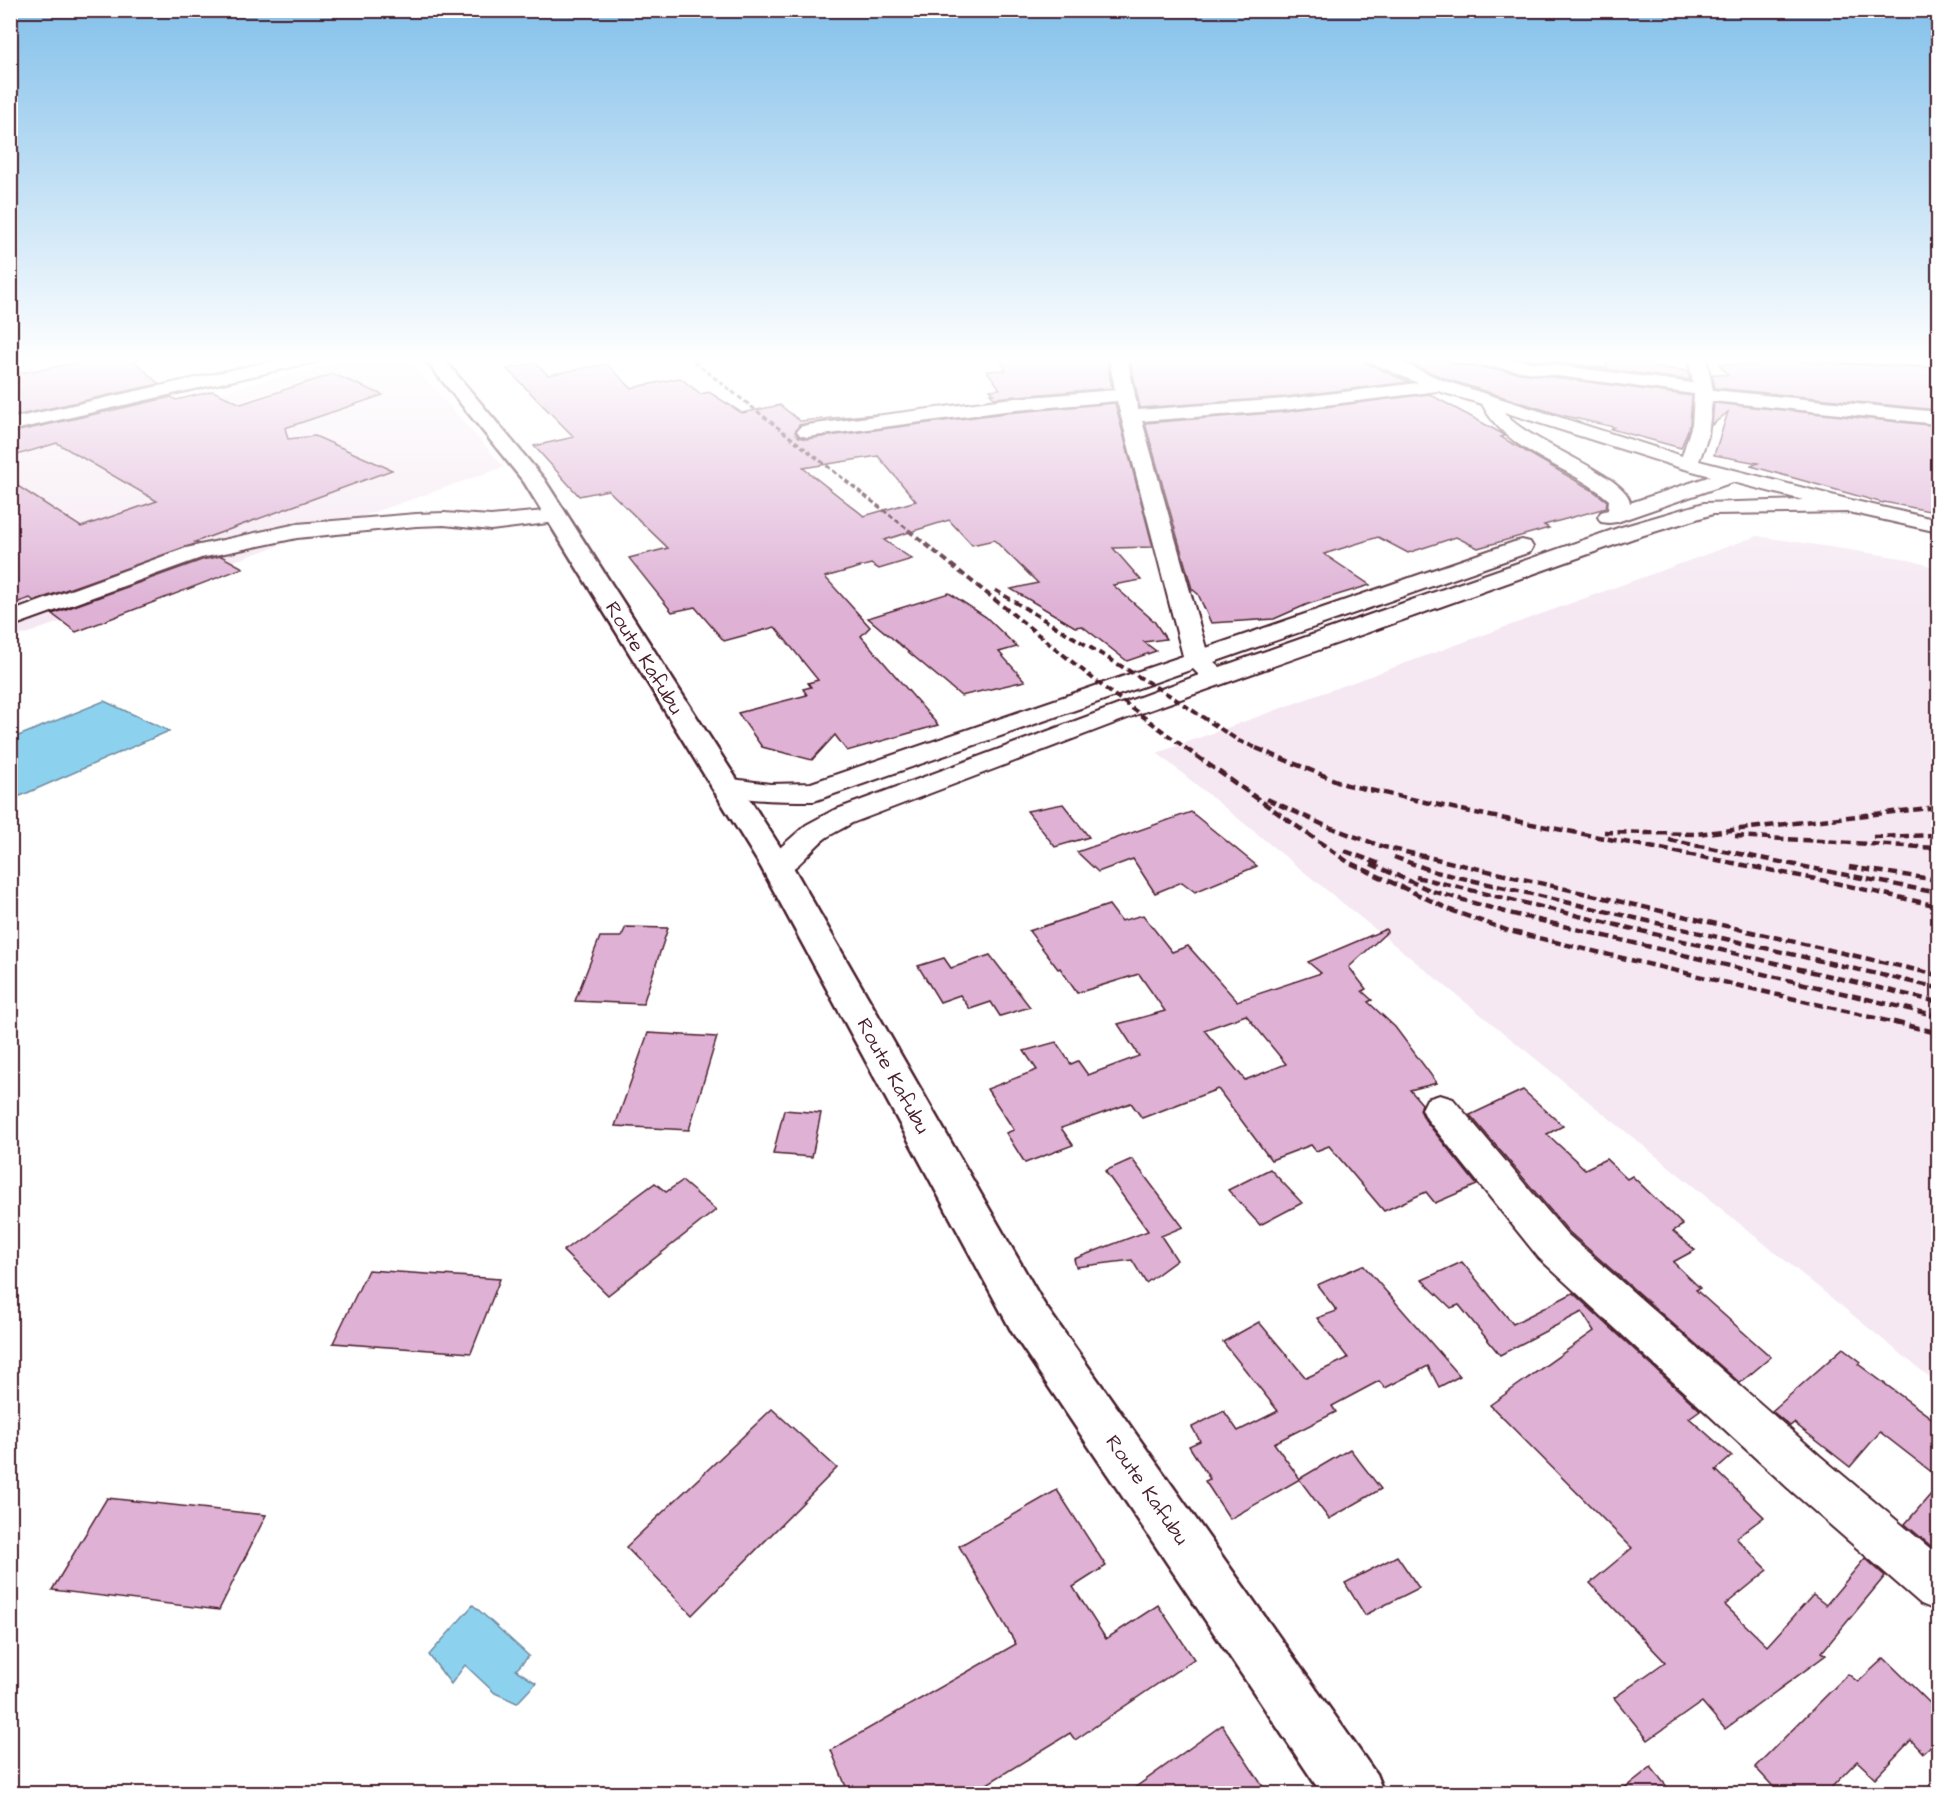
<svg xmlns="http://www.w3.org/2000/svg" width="1949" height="1804" viewBox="0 0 1949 1804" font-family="'Architects Daughter',sans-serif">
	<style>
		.built { fill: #f5e8f2 }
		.water { fill: #8cd2ee; stroke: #728aa0; stroke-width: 1.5 }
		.building { fill: #deb1d5; stroke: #4a1f2b; stroke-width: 1.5; fill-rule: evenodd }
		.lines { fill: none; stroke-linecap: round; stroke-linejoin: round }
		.street-casing { stroke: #4a1f2b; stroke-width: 4 }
		.secondary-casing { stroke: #4a1f2b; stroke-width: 5 }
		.street { fill: #fff; fill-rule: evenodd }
		.secondary { fill: #fff; fill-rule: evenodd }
		.rail-far3 { stroke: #4a1f2b; stroke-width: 3; stroke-dasharray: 5 3; stroke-linecap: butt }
		.rail-far2 { stroke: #4a1f2b; stroke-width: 4; stroke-dasharray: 7 4; stroke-linecap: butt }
		.rail-far1 { stroke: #4a1f2b; stroke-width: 4.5; stroke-dasharray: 9 4.5; stroke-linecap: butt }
		.rail { stroke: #4a1f2b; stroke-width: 5; stroke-dasharray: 11 5; stroke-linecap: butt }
		.labels { text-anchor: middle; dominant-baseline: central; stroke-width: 6; stroke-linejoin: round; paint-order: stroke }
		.street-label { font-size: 20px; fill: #4a1f2b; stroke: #fff }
	</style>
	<rect width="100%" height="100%" fill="#fff"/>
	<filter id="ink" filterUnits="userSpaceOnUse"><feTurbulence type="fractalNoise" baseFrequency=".0167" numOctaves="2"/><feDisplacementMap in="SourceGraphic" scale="12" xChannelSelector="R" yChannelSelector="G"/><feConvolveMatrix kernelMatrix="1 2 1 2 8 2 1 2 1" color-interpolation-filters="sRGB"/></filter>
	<g filter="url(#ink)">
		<g class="built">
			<path d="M360,357H405L504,467L11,639L10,446Z"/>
			<path d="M1757,536L1902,558L1938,568V1384L1157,753Z"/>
		</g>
		<g class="water">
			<path d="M104,701L169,731L11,800V739Z"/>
			<path d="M473,1605L529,1656L516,1670L536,1683L517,1703L495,1693L465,1665L451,1684L429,1655Z"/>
		</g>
		<g class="building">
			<path d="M110,357H130L159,384L10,417V375Z"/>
			<path d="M999,357H1106L1112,388L994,398L990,394H994L990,390L1000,389L987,371L1006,370Z"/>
			<path d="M1177,357H1362L1366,363L1409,382L1285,397L1140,408L1130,360L1180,361Z"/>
			<path d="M1394,357H1442L1453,364L1692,396L1690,424L1681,448L1611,429L1614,427L1561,415L1446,379Z"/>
			<path d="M1513,357L1607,368L1606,362H1611V360L1652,364L1653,367L1688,371L1690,380Z"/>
			<path d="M1752,359L1938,368V410L1715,388L1712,374L1728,375L1719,364L1758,365Z"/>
			<path d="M535,363L548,375L607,364L631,388L680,378L701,394L709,392L742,413L780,405L800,421L877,414L799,425L795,432L799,437L806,439L1005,413L1115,403L1153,547L1113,548L1141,580L1113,585L1154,621L1166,639L1144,642L1156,651L1127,661L1082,626L1075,627L1011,589L1038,583L994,540L972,545L949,520L884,540L912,559L879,569L871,564L825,577L870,627L861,636L938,725L847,751L835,735L812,760L762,747L738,713L807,695L803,689L811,687L808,683L818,680L775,627L724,641L695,607L672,612L629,558L668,548L608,490L579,496L534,446L574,437L507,369ZM878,456L916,501L864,516L803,468Z"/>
			<path d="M333,374L383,395L285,428L288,439L315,436L392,470L195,542L198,543L34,601L30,598L10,605V481L81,527L157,501L57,443L10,457V433L172,397L176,400L213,391L241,404Z"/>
			<path d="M1429,394L1501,433L1505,436L1501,437L1592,490L1607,501L1606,508L1544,525L1549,528L1478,548L1456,537L1408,553L1378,537L1324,554L1370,585L1308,604L1274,619L1211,623L1198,594L1192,589L1145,423L1285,412Z"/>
			<path d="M1714,403L1938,426V493L1929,511L1884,502L1883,503L1751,466L1758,463L1714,455L1728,412L1712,425Z"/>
			<path d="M221,556L243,568L76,632L52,614L202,560Z"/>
			<path d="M949,593L986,617L1017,647L999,652L1025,681L961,696L868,618Z"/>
			<path d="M1063,804L1089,837L1055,847L1027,811Z"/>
			<path d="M1191,812L1257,866L1195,892L1182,882L1155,893L1133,859L1098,872L1077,852Z"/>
			<path d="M1109,905L1121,921L1143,915L1172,952L1188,946L1237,1001L1321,973L1308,962L1386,929L1387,932L1349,967L1366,989L1362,991L1372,1000L1368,1002L1395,1027L1437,1083L1410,1090L1422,1104L1420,1110L1425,1120L1477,1185L1435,1203L1426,1192L1384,1211L1329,1146L1316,1151L1311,1145L1271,1160L1218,1089L1142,1118L1131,1103L1061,1128L1073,1145L1025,1163L1006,1133L1014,1130L987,1089L1037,1070L1024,1051L1056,1042L1071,1064L1078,1061L1088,1075L1139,1056L1118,1024L1165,1011L1139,974L1077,993L1060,968L1058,969L1029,931ZM1246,1015L1286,1064L1245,1080L1204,1030Z"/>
			<path d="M626,927L668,928L643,1004L575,1001L600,937H621Z"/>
			<path d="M990,955L1030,1007L1000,1016L991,1002L970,1009L960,995L940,1002L918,966L944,958L951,968Z"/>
			<path d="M648,1033L717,1037L689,1130L615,1126Z"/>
			<path d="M1523,1090L1563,1126L1547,1134L1585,1169L1606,1159L1627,1179L1632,1176L1683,1225L1673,1231L1695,1250L1673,1262L1700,1288L1696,1290L1771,1357L1740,1383L1569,1232L1470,1115Z"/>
			<path d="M784,1110L821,1113L812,1157L773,1154Z"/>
			<path d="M1132,1159L1183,1227L1161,1236L1177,1260L1146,1283L1132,1260L1076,1267L1074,1259L1148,1231L1105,1171Z"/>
			<path d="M1270,1169L1302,1203L1260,1225L1228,1190Z"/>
			<path d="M682,1181L716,1210L608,1295L563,1251L655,1183L666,1192Z"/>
			<path d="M1462,1262L1513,1324L1573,1293L1700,1410L1689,1418L1732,1456L1716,1470L1764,1517L1736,1538L1768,1570L1725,1605L1767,1646L1813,1595L1826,1605L1865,1558L1885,1576L1822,1652L1826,1655L1725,1729L1702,1702L1648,1740L1614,1698L1665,1662L1590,1583L1632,1548L1490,1405L1594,1331L1582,1312L1500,1355L1459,1305L1451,1308L1422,1280Z"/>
			<path d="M1363,1265L1460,1376L1439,1387L1428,1366L1385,1388L1379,1381L1332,1406L1336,1412L1274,1443L1300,1479L1230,1519L1205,1481L1210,1479L1189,1446L1200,1441L1192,1427L1224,1411L1238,1431L1278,1411L1223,1342L1259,1322L1306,1378L1348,1358L1317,1318L1337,1311L1317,1285Z"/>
			<path d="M368,1270L500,1279L471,1353L333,1343Z"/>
			<path d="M1843,1348L1861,1362L1858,1364L1938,1423V1477L1880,1432L1850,1467L1794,1423L1790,1426L1772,1411Z"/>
			<path d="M772,1409L837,1468L692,1615L626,1547Z"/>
			<path d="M1350,1449L1381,1489L1329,1519L1299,1479Z"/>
			<path d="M1938,1486V1552L1905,1524Z"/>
			<path d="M1057,1490L1106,1566L1073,1587L1106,1639L1158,1605L1194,1659L1075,1740L1070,1733L971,1794H849L831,1750L1016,1644L959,1546Z"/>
			<path d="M107,1498L266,1515L219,1610L52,1590Z"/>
			<path d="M1397,1556L1419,1588L1365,1615L1345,1583Z"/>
			<path d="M1884,1658L1938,1711V1739L1923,1753L1911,1740L1875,1778L1857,1761L1825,1794H1780L1755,1767L1848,1674L1858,1682Z"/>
			<path d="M1222,1725L1268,1794H1126Z"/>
			<path d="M1651,1767L1673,1794H1617Z"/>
		</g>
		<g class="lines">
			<defs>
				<g id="street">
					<path d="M290,357H323L314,362L10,431V419Z"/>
					<path d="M1109,357H1127L1138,410L1285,399L1418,383L1367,361L1364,357H1388L1445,381L1682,456L1692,424L1694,394L1453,362L1444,357H1494L1693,383L1688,357H1706L1713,390L1938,412V424L1712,401L1708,436L1699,461L1851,500L1938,520V532L1849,512L1713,514L1634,538L1141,713L852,823C844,828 835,832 827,837C807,851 794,881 766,874L762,867L766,860L806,825L832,811L1199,675L1193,669L814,801C780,801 748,801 715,793L711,787L715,781L725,778L770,784L811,783L1183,656L1117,401L1005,411L807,437L800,435L797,431L800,427L807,425L1005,399L1115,390ZM1438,391L1482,404C1507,454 1570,465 1609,500L1608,510L1601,512L1598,517L1601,522L1609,523L1617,522L1733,482L1803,500L1704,503L1618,528L1220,667L1214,662L1530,552L1533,547L1530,542L1522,540L1514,542L1206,648L1142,421L1285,410ZM1504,412L1681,468L1711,476L1630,503C1630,476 1522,440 1504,412Z"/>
					<path d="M1818,357H1938V366L1827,362Z"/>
					<path d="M556,510L564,511L567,516L564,521L491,530L444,525L416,526L297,538L201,558L10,627V612L186,548L297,524L416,514L444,513L491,516Z"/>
					<path d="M1440,1095L1453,1099L1567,1234L1820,1456L1938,1555V1611L1921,1604L1788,1488L1539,1258L1427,1119L1422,1109L1427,1099Z"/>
				</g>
				<path id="secondary" d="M423,357H442L544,479L793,867L1044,1304L1376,1774L1384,1794H1322L1012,1332L761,867L524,482Z"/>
			</defs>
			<use href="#street" class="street-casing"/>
			<use href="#secondary" class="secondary-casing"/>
			<use href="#street" class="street"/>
			<use href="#secondary" class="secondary"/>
			<path class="rail-far3" d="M688,357L910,531"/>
			<g class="rail-far2">
				<path d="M908,530L1106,689L1187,749"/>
				<path d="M995,590L1169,695L1239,741L1259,749"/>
			</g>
			<g class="rail-far1">
				<path d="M1185,748L1348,862L1453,911L1509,931L1900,1024"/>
				<path d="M1256,748L1347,785L1485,815L1831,882L1938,906"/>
				<path d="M1267,799L1326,826L1384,847L1938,975"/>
				<path d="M1604,832L1696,834L1938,807"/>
				<path d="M1735,836L1938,848"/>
				<path d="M1873,837L1938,835"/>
				<path d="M1669,840L1938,893"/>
				<path d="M1345,851L1380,864"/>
				<path d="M1394,857L1436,872L1938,988"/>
				<path d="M1371,864L1432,891L1509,913L1938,1016"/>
				<path d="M1849,867L1938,880"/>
				<path d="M1416,877L1938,1002"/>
			</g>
			<path class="rail" d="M1893,1022L1938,1033"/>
		</g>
	</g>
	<linearGradient id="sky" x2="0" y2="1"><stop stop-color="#83c0ea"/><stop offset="0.59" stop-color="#fff"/><stop offset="1" stop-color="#fff" stop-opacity="0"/></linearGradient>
	<rect width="1949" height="610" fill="url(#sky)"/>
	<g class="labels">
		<g class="street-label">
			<text transform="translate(644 658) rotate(58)">Route Kafubu</text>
			<text transform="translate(893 1076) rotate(61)">Route Kafubu</text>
			<text transform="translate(1147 1490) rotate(55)">Route Kafubu</text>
		</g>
	</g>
	<rect width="1949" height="1804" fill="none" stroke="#fff" stroke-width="36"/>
	<rect x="18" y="18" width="1913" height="1768" fill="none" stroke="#4a1f2b" stroke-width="2" filter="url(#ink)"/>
</svg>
